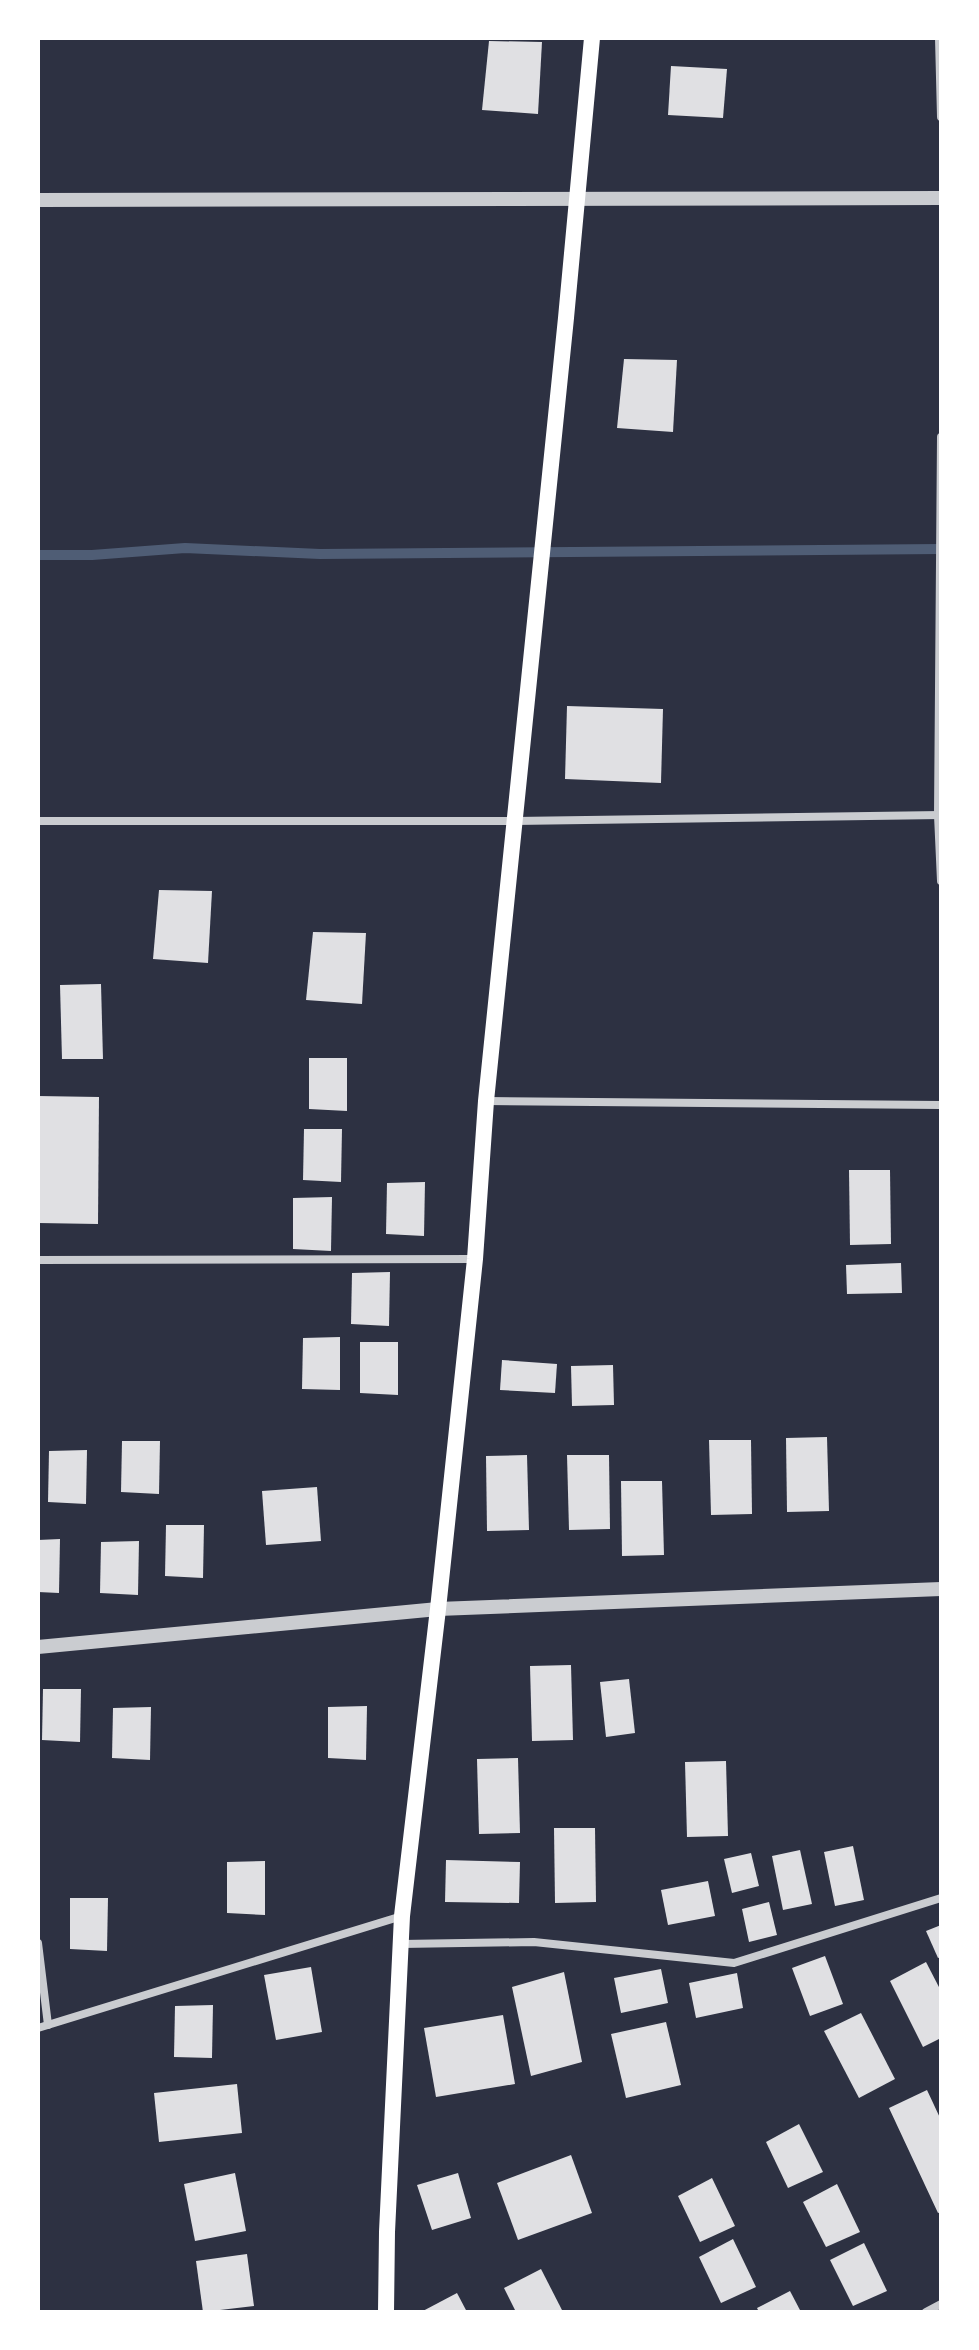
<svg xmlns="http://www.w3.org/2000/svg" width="979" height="2350" viewBox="0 0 979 2350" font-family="'DejaVu Sans',sans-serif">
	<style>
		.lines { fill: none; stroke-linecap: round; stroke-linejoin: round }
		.stream { stroke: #4f5d75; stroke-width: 10 }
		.building { fill: #e0e0e3 }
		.minor { stroke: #caccd0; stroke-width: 8 }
		.tertiary { stroke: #caccd0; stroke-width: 14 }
		.secondary { stroke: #fff; stroke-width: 16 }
	</style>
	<rect width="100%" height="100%" fill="#2d3142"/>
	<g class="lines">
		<path class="stream" d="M38,555H92L185,548L320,554L941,549"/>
	</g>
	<g class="building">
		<path d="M489,41L542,42L538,114L482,110Z"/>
		<path d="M671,66L727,69L723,118L668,115Z"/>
		<path d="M624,359L677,360L673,432L617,428Z"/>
		<path d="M567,706L663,709L661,783L565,779Z"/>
		<path d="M159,890L212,891L208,963L153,959Z"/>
		<path d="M313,932L366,933L362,1004L306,1000Z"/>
		<path d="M101,984L103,1059H62L60,985Z"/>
		<path d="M309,1058H347V1111L309,1109Z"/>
		<path d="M38,1096L99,1097L98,1224L38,1223Z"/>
		<path d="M304,1129H342L341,1182L303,1180Z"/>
		<path d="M849,1170H890L891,1244L850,1245Z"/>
		<path d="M425,1182L424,1236L386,1234L387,1183Z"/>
		<path d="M332,1197L331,1251L293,1249V1198Z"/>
		<path d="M901,1263L902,1293L847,1294L846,1265Z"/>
		<path d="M390,1272L389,1326L351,1324L352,1273Z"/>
		<path d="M340,1337V1390L302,1389L303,1338Z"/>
		<path d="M360,1342H398V1395L360,1393Z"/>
		<path d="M502,1360L557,1364L555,1393L500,1390Z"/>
		<path d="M613,1365L614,1405L572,1406L571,1366Z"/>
		<path d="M827,1437L829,1511L787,1512L786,1438Z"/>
		<path d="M709,1440H751L752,1514L711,1515Z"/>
		<path d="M122,1441H160L159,1494L121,1492Z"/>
		<path d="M87,1450L86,1504L48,1502L49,1451Z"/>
		<path d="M527,1455L529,1530L487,1531L486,1456Z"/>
		<path d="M567,1455H609L610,1529L569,1530Z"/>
		<path d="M621,1481H662L664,1555L622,1556Z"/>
		<path d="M317,1487L321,1541L266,1545L262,1491Z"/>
		<path d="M166,1525H204L203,1578L165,1576Z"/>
		<path d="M60,1539L59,1593L38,1592V1540Z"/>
		<path d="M139,1541L138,1595L100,1593L101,1542Z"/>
		<path d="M571,1665L573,1740L532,1741L530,1666Z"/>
		<path d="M629,1679L635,1733L606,1737L600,1682Z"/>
		<path d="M43,1689H81L80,1742L42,1740Z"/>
		<path d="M367,1706L366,1760L328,1758V1707Z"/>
		<path d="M151,1707L150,1760L112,1758L113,1708Z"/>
		<path d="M518,1758L520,1833L479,1834L477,1759Z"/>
		<path d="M726,1761L728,1836L687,1837L685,1762Z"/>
		<path d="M554,1828H595L596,1902L555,1903Z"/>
		<path d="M853,1846L864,1900L835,1906L824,1852Z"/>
		<path d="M800,1850L812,1904L783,1910L772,1856Z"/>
		<path d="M751,1853L759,1886L732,1893L724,1859Z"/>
		<path d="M446,1860L520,1862L519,1903L445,1902Z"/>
		<path d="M265,1861V1915L227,1913V1862Z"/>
		<path d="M708,1881L715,1916L668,1925L661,1890Z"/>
		<path d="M70,1898H108L107,1951L70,1949Z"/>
		<path d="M769,1902L777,1935L749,1942L742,1909Z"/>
		<path d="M941,1925V1957L938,1958L926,1931Z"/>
		<path d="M825,1956L843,2004L810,2016L792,1968Z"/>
		<path d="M926,1962L941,1991V2038L923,2047L890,1981Z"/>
		<path d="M311,1967L322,2032L276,2040L264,1975Z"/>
		<path d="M661,1969L668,2003L621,2013L614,1978Z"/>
		<path d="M564,1972L582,2062L531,2076L512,1987Z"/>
		<path d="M737,1973L743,2008L696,2018L689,1983Z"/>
		<path d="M213,2005L212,2058L174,2057L175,2006Z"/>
		<path d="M861,2013L895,2079L859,2098L824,2031Z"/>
		<path d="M503,2015L515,2084L436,2097L424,2028Z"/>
		<path d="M666,2022L681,2085L626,2098L611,2034Z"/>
		<path d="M237,2084L242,2133L159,2142L154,2093Z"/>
		<path d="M927,2090L941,2120V2212L938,2213L889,2108Z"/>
		<path d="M799,2124L823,2172L788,2188L766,2142Z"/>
		<path d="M571,2155L592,2213L518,2240L497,2183Z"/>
		<path d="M235,2173L246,2231L195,2241L184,2184Z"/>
		<path d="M458,2173L471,2218L432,2230L417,2185Z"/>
		<path d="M712,2178L735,2226L700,2242L678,2196Z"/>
		<path d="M837,2184L860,2232L826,2247L803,2202Z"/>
		<path d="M733,2239L756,2287L721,2303L699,2257Z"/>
		<path d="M864,2243L887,2291L853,2306L830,2260Z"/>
		<path d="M247,2254L254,2306L203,2312L196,2261Z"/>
		<path d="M541,2269L563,2312H516L504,2288Z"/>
		<path d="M790,2291L801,2312H759L757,2308Z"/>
		<path d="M457,2293L467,2312H421Z"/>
	</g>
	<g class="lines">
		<g class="minor">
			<path d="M939,38L941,117"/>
			<path d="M941,437L938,815L941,881"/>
			<path d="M38,821H515L941,815"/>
			<path d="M486,1101L941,1105"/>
			<path d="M38,1260L475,1259"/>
			<path d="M38,1943L48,2025"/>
			<path d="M401,1944L534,1942L734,1963L941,1898"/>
			<path d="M38,2028L402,1916"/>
			<path d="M926,2312L941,2304"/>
		</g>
		<g class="tertiary">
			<path d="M38,200L941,198"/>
			<path d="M38,1647L438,1609L941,1589"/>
		</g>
		<path class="secondary" d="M386,2312L387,2232L402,1916L438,1609L475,1259L486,1101L566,318L592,38"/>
	</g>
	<rect width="979" height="2350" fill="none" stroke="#ffffff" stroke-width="80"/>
</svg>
